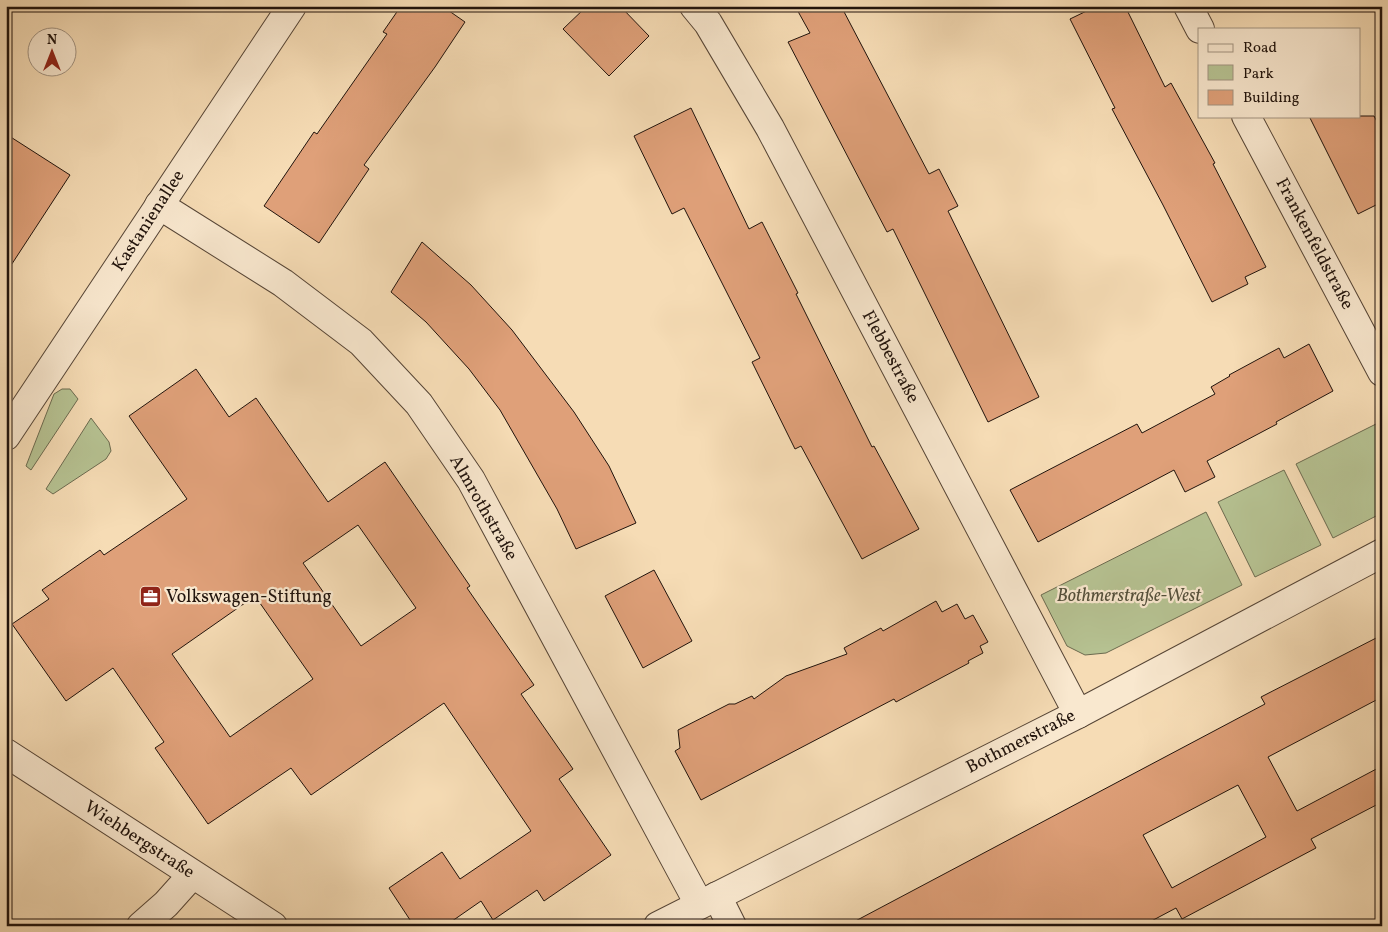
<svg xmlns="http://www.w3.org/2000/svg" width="1388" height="932" viewBox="0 0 1388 932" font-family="Vollkorn,serif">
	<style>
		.green { fill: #b6c292; stroke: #6b6a4f }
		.building { fill: #dfa079; stroke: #20130c; fill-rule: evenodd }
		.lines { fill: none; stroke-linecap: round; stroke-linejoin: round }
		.minor-casing { stroke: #564536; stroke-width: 30 }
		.minor { stroke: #f9e8cf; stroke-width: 28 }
		.labels { text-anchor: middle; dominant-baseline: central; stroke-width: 4.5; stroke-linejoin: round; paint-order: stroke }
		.street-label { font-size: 18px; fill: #20130c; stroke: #f9e8cf }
		.park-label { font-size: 18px; font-style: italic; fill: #54503b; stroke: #f9e8cf }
		.poi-label { font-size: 18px; fill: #20130c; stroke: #f9e8cf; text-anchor: start }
	</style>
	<rect width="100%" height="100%" fill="#f6dcb5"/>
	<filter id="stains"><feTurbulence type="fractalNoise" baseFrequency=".004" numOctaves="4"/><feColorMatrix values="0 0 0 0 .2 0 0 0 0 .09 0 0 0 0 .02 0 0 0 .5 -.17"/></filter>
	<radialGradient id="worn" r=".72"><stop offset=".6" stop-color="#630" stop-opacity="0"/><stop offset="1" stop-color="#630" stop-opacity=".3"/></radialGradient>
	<g class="green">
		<path d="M62,389H70L78,399L31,470L26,466L54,394Z"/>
		<path d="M91,418L109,442L111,451L106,459L53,494L46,489Z"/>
		<path d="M1382,421V513L1333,538L1296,464Z"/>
		<path d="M1284,470L1321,545L1255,577L1218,502Z"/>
		<path d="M1206,512L1242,585L1106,653L1085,655L1067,646L1041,595Z"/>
	</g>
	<g class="building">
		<path d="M401,6H442L465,22L435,67L364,165L369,169L319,243L264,206L314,132L317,134L387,34L383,32Z"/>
		<path d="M587,6H620L649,36L609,76L563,29Z"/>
		<path d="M795,6H841L929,174L939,169L958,206L948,211L1039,397L988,422L893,229L887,232L788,42L810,33Z"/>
		<path d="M1097,6H1125L1165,87L1171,83L1215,163L1213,164L1266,267L1245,277L1248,284L1212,302L1163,205L1112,109L1115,108L1070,19Z"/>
		<path d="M691,108L749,229L762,222L798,293L796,294L872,447L874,446L919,529L862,559L801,446L795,449L752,362L760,358L684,208L672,214L634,136Z"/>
		<path d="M1309,116H1374L1382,131V202L1358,214Z"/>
		<path d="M6,134L70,175L6,273Z"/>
		<path d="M422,242L471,285L512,330L574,412L609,466L636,523L576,549L557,509L500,410L469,369L426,322L391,292Z"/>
		<path d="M1309,344L1333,391L1276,422L1277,424L1207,461L1215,477L1185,492L1174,470L1038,542L1010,490L1137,424L1142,433L1215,394L1211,387L1230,376L1229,375L1279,348L1284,358Z"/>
		<path d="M196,369L229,417L256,398L328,502L385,462L470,586L467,588L534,685L521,694L573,769L559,779L611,855L544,901L537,890L493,920L481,901L445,926H414L389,888L442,852L460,879L531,831L444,703L311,795L291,768L208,824L155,748L164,742L113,668L66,701L12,624L49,599L42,590L100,550L104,555L187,499L129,416ZM358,525L416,608L361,646L303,563ZM255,596L313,679L230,737L172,654Z"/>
		<path d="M654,570L692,641L643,668L605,596Z"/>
		<path d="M936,601L942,612L957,604L965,619L973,615L988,642L980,646L983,653L968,661L969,663L896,702L894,699L701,800L675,751L680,748L678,730L729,704H735L752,696L754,699L786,676L847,654L844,648L881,628L883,631Z"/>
		<path d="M1382,635V697L1268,757L1297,811L1382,766V802L1311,839L1316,848L1182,919L1176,908L1142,926H846L1265,704L1261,697ZM1238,785L1266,837L1172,888L1143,835Z"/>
	</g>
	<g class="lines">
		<defs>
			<g id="minor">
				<path d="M694,6L708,23L770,128L1078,714"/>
				<path d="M1188,6L1200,29"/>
				<path d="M1246,116L1382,372"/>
				<path d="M159,205L283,283L361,342L419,404L471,480L699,904"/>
				<path d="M6,436L292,6"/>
				<path d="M6,753L273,926"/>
				<path d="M717,896L732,926"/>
				<path d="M141,926L166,904L192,875"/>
				<path d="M658,926L1078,714L1382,553"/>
			</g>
		</defs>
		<use href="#minor" class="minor-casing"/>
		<use href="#minor" class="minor"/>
	</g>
	<defs>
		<symbol id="office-square" viewBox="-11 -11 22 22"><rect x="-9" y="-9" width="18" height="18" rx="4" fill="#8f2418" stroke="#f9e8cf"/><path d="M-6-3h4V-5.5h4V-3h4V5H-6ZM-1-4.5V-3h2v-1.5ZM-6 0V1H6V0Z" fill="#fff"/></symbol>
	</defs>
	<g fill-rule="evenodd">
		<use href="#office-square" x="138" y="584" width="25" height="25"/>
	</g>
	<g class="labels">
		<g class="street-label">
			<text transform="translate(149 221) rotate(-57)">Kastanienallee</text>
			<text transform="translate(1314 244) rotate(62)">Frankenfeldstraße</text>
			<text transform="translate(890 357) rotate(62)">Flebbestraße</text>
			<text transform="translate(483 508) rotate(60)">Almrothstraße</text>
			<text transform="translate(1021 742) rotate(-27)">Bothmerstraße</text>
			<text transform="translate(139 840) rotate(33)">Wiehbergstraße</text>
		</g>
		<g class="park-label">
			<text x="1129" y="596">Bothmerstraße-West</text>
		</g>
		<g class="poi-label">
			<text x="166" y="597">Volkswagen-Stiftung</text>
		</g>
	</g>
	<rect width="1388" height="932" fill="none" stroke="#f6dcb5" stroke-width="25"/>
	<rect x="8" y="8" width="1373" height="917" fill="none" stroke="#20130c" stroke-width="2.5"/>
	<rect x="12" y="12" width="1363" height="907" fill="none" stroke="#20130c"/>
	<rect x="1198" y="28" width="162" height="90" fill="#f9e8cf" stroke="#a29381"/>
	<rect x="1208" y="44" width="25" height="8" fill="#f9e8cf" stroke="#a29381"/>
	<text x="1243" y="52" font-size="15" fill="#20130c">Road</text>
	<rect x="1208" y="65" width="25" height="15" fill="#b6c292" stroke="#a29381"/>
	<text x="1243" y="78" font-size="15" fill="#20130c">Park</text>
	<rect x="1208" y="90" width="25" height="15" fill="#dfa079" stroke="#a29381"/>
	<text x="1243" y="102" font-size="15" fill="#20130c">Building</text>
	<g transform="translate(52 52)"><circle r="24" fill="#f9e8cf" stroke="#a29381"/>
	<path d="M0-4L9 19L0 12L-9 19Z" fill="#8f2418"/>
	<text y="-8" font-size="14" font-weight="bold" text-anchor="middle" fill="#20130c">N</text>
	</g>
	<rect width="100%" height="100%" filter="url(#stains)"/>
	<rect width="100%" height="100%" fill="url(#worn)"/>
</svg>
